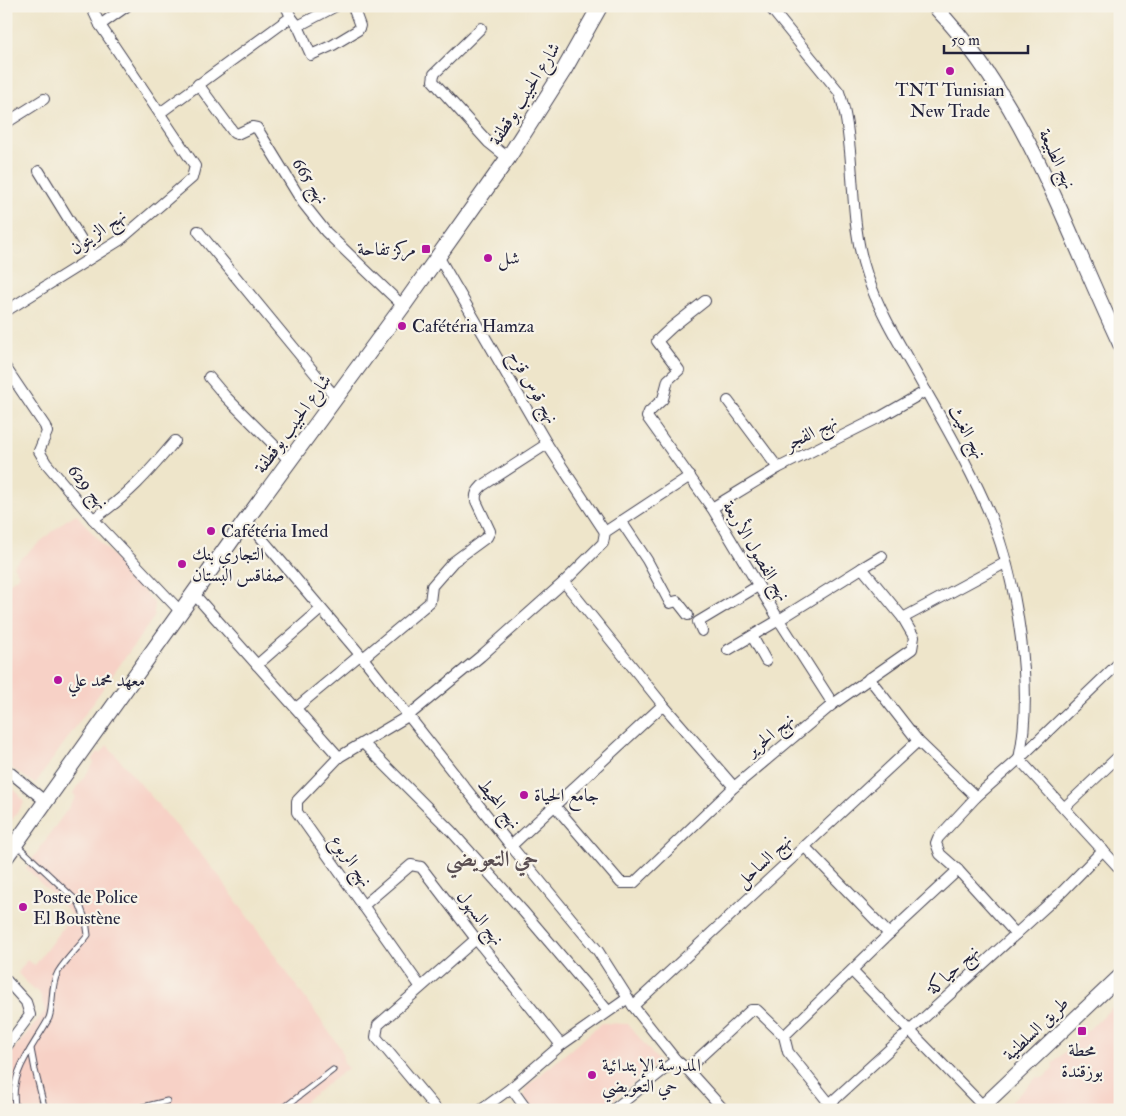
<svg xmlns="http://www.w3.org/2000/svg" width="1126" height="1116" viewBox="0 0 1126 1116" font-family="'IM FELL Double Pica',Amiri,serif">
	<style>
		.built { fill: #f7d1c6 }
		.lines { fill: none; stroke-linecap: round; stroke-linejoin: round }
		.lane-casing { stroke: #413f50; stroke-width: 7 }
		.street-casing { stroke: #413f50; stroke-width: 12 }
		.secondary-casing { stroke: #413f50; stroke-width: 16 }
		.primary-casing { stroke: #413f50; stroke-width: 17 }
		.lane { stroke: #fff; stroke-width: 5 }
		.street { stroke: #fff; stroke-width: 10 }
		.secondary { stroke: #fff; stroke-width: 14 }
		.primary { stroke: #fff; stroke-width: 15 }
		.poi-dot { fill: #b5179e; stroke: #f7f3e8; stroke-width: 2 }
		.labels { text-anchor: middle; dominant-baseline: central; stroke-width: 4.5; stroke-linejoin: round; paint-order: stroke }
		.poi-label { font-size: 18px; fill: #22223b; stroke: #f7f3e8; text-anchor: start }
		.street-label { font-size: 18px; fill: #22223b; stroke: #f7f3e8 }
		.district-label { font-size: 22px; font-weight: bold; fill: #594e52; stroke: #f7f3e8 }
	</style>
	<rect width="100%" height="100%" fill="#f7f3e8"/>
	<filter id="ink" filterUnits="userSpaceOnUse"><feTurbulence type="fractalNoise" baseFrequency=".02" numOctaves="2"/><feDisplacementMap in="SourceGraphic" scale="10" xChannelSelector="R" yChannelSelector="G"/><feConvolveMatrix kernelMatrix="1 2 1 2 8 2 1 2 1" color-interpolation-filters="sRGB"/></filter>
	<filter id="wash" filterUnits="userSpaceOnUse"><feTurbulence type="fractalNoise" baseFrequency=".0096" numOctaves="4" result="noise"/><feDisplacementMap in="SourceGraphic" scale="20" xChannelSelector="R" yChannelSelector="G"/><feGaussianBlur stdDeviation="1.12" result="paint"/><feColorMatrix in="noise" values="0 0 0 0 0 0 0 0 0 0 0 0 0 0 0 0 0 1.4 0 .05"/><feComposite in="paint" operator="in"/></filter>
	<g filter="url(#wash)">
		<rect width="100%" height="100%" fill="#eee5ca"/>
		<g class="built">
			<path d="M76,514L154,603V617L35,784L6,764V586L19,575L13,565L65,521Z"/>
			<path d="M107,745L216,872L341,1049L344,1063L348,1068L294,1110H6V1063L9,1055L45,1011L40,994L36,989L34,991L18,973L27,960L35,965L72,915L26,868L76,797L73,793L94,763L92,760L98,752L101,753Z"/>
			<path d="M6,783L19,794L24,803L6,828Z"/>
			<path d="M1118,1002L1120,1004V1110H1002L1037,1077L1043,1078L1053,1069L1052,1064Z"/>
			<path d="M602,1023L628,1024L659,1062L601,1110H533L523,1096L526,1087Z"/>
		</g>
	</g>
	<g filter="url(#ink)">
		<g class="lines">
			<defs>
				<g id="lane">
					<path d="M31,1049L35,1070L45,1110"/>
					<path d="M16,1110C7,1074 33,1048 49,1018C54,1004 50,986 58,972C66,959 79,947 88,935L86,921L79,903L17,845"/>
					<path d="M131,1110L167,1101"/>
					<path d="M281,1110L333,1070"/>
				</g>
				<g id="street">
					<path d="M769,6L839,92C846,111 848,132 850,151C854,192 853,235 867,275C881,317 906,354 927,393C950,434 973,474 991,517C1018,584 1034,689 1019,759L1120,869"/>
					<path d="M291,17L298,26L311,55L333,45L358,30L360,26L353,7"/>
					<path d="M100,25L127,6"/>
					<path d="M298,26L336,6"/>
					<path d="M481,28L434,74L433,81L488,142L508,158"/>
					<path d="M198,84L234,133L237,134L252,127L257,128L303,203L326,232L403,306"/>
					<path d="M160,113L291,17L286,6"/>
					<path d="M6,123L44,99"/>
					<path d="M39,171L92,257"/>
					<path d="M198,231L318,377L336,397"/>
					<path d="M438,256L547,444L605,532"/>
					<path d="M705,301L672,327L657,341L679,370L668,380L663,399L649,412L647,417L712,508L779,620L833,704"/>
					<path d="M6,311L120,240L192,178L195,166L100,25L91,6"/>
					<path d="M6,368L45,426L47,432L39,451L46,463L93,519L181,612"/>
					<path d="M209,377L225,396L290,461"/>
					<path d="M728,401L778,468"/>
					<path d="M712,508L778,468L882,416L926,391"/>
					<path d="M93,519C127,497 149,472 175,441"/>
					<path d="M246,520L363,658L511,846L598,951L633,1006L676,1060L687,1069L724,1110"/>
					<path d="M621,521L647,560L670,603L677,601L688,615"/>
					<path d="M862,568L882,556"/>
					<path d="M564,582L663,705L734,787"/>
					<path d="M194,594L339,757"/>
					<path d="M702,631L698,622L758,586"/>
					<path d="M752,636L766,661"/>
					<path d="M728,650L779,620L862,568L903,618"/>
					<path d="M363,658L430,602L432,586L453,562L487,537L490,531L476,501C475,494 477,491 482,486L547,444"/>
					<path d="M257,665L321,609"/>
					<path d="M869,678L918,741L976,797"/>
					<path d="M296,708L360,655"/>
					<path d="M364,744L452,832L522,910L608,1011"/>
					<path d="M6,769L46,802"/>
					<path d="M555,806L621,883H634L734,787L833,704L912,649L914,637L903,618L1005,563"/>
					<path d="M1064,808L1120,755"/>
					<path d="M511,846L663,705"/>
					<path d="M804,846L889,934"/>
					<path d="M363,906L411,865L421,867L476,939L561,1045"/>
					<path d="M1016,934L958,870L940,854L936,843L938,838L976,797L1019,759L1120,662"/>
					<path d="M852,971L983,1106"/>
					<path d="M6,980L26,1002L30,1015L6,1047"/>
					<path d="M420,986L297,812V801L339,757L408,716L481,656L564,582L603,543L605,532L690,476"/>
					<path d="M633,1006L918,741"/>
					<path d="M784,1036L889,934L958,870"/>
					<path d="M687,1069L751,1010H757L784,1036L788,1052L829,1103"/>
					<path d="M511,1088L527,1110"/>
					<path d="M437,1110L376,1037L378,1025L476,939"/>
					<path d="M481,1110L511,1088L561,1045L628,998"/>
					<path d="M613,1110L676,1060"/>
					<path d="M823,1110L1063,891L1103,850"/>
				</g>
				<g id="secondary">
					<path d="M934,6C1026,102 1064,226 1120,344"/>
					<path d="M979,1110L1120,976"/>
				</g>
				<path id="primary" d="M6,857L246,520L403,306L508,158L564,70L600,6"/>
			</defs>
			<use href="#lane" class="lane-casing"/>
			<use href="#street" class="street-casing"/>
			<use href="#secondary" class="secondary-casing"/>
			<use href="#primary" class="primary-casing"/>
			<use href="#lane" class="lane"/>
			<use href="#street" class="street"/>
			<use href="#secondary" class="secondary"/>
			<use href="#primary" class="primary"/>
		</g>
	</g>
	<g class="poi-dot">
		<circle cx="950" cy="71" r="5"/>
		<rect x="421" y="244" width="10" height="10" rx="2.5"/>
		<circle cx="488" cy="258" r="5"/>
		<circle cx="402" cy="326" r="5"/>
		<circle cx="211" cy="531" r="5"/>
		<circle cx="182" cy="564" r="5"/>
		<circle cx="58" cy="680" r="5"/>
		<circle cx="524" cy="795" r="5"/>
		<circle cx="23" cy="907" r="5"/>
		<rect x="1077" y="1026" width="10" height="10" rx="2.5"/>
		<circle cx="592" cy="1075" r="5"/>
	</g>
	<g class="labels">
		<g class="poi-label">
			<text x="950" y="90" text-anchor="middle">TNT Tunisian<tspan x="950" dy="21">New Trade</tspan></text>
			<text x="416" y="249" text-anchor="end">مركز تفاحة</text>
			<text x="498" y="258">شل</text>
			<text x="412" y="326">Cafétéria Hamza</text>
			<text x="221" y="531">Cafétéria Imed</text>
			<text x="192" y="554">التجاري بنك<tspan x="192" dy="21">صفاقس البستان</tspan></text>
			<text x="68" y="680">معهد محمد علي</text>
			<text x="534" y="795">جامع الحياة</text>
			<text x="33" y="897">Poste de Police<tspan x="33" dy="21">El Boustène</tspan></text>
			<text x="1082" y="1050" text-anchor="middle">محطة<tspan x="1082" dy="21">بوزقندة</tspan></text>
			<text x="602" y="1065">المدرسة الإبتدائية<tspan x="602" dy="21">حي التعويضي</tspan></text>
		</g>
		<g class="street-label">
			<text transform="translate(525 94) rotate(-58)">شارع الحبيب بوقطفة</text>
			<text transform="translate(1057 159) rotate(65)">نهج الطبيعة</text>
			<text transform="translate(310 181) rotate(57)">نهج 665</text>
			<text transform="translate(98 232) rotate(-35)">نهج الزيتون</text>
			<text transform="translate(533 387) rotate(60)">نهج قوس قزح</text>
			<text transform="translate(293 424) rotate(-54)">شارع الحبيب بوقطفة</text>
			<text transform="translate(967 432) rotate(61)">نهج الغيث</text>
			<text transform="translate(811 433) rotate(-27)">نهج الفجر</text>
			<text transform="translate(88 487) rotate(50)">نهج 629</text>
			<text transform="translate(756 551) rotate(59)">نهج الفصول الأربعة</text>
			<text transform="translate(770 735) rotate(-40)">نهج الحرير</text>
			<text transform="translate(499 804) rotate(52)">نهج المحيط</text>
			<text transform="translate(351 861) rotate(55)">نهج الربوع</text>
			<text transform="translate(764 861) rotate(-43)">نهج الساحل</text>
			<text transform="translate(480 918) rotate(52)">نهج السهول</text>
			<text transform="translate(953 970) rotate(-43)">نهج حياكة</text>
			<text transform="translate(1036 1029) rotate(-44)">طريق السلطنية</text>
		</g>
		<g class="district-label">
			<text x="492" y="859">حي التعويضي</text>
		</g>
	</g>
	<rect width="1126" height="1116" fill="none" stroke="#f7f3e8" stroke-width="25"/>
	<path d="M944 45v8h84v-8" fill="none" stroke="#22223b" stroke-width="2.5"/>
	<text x="951" y="45" font-size="15" fill="#22223b" stroke="#f7f3e8" stroke-width="4" paint-order="stroke">50 m</text>
</svg>
